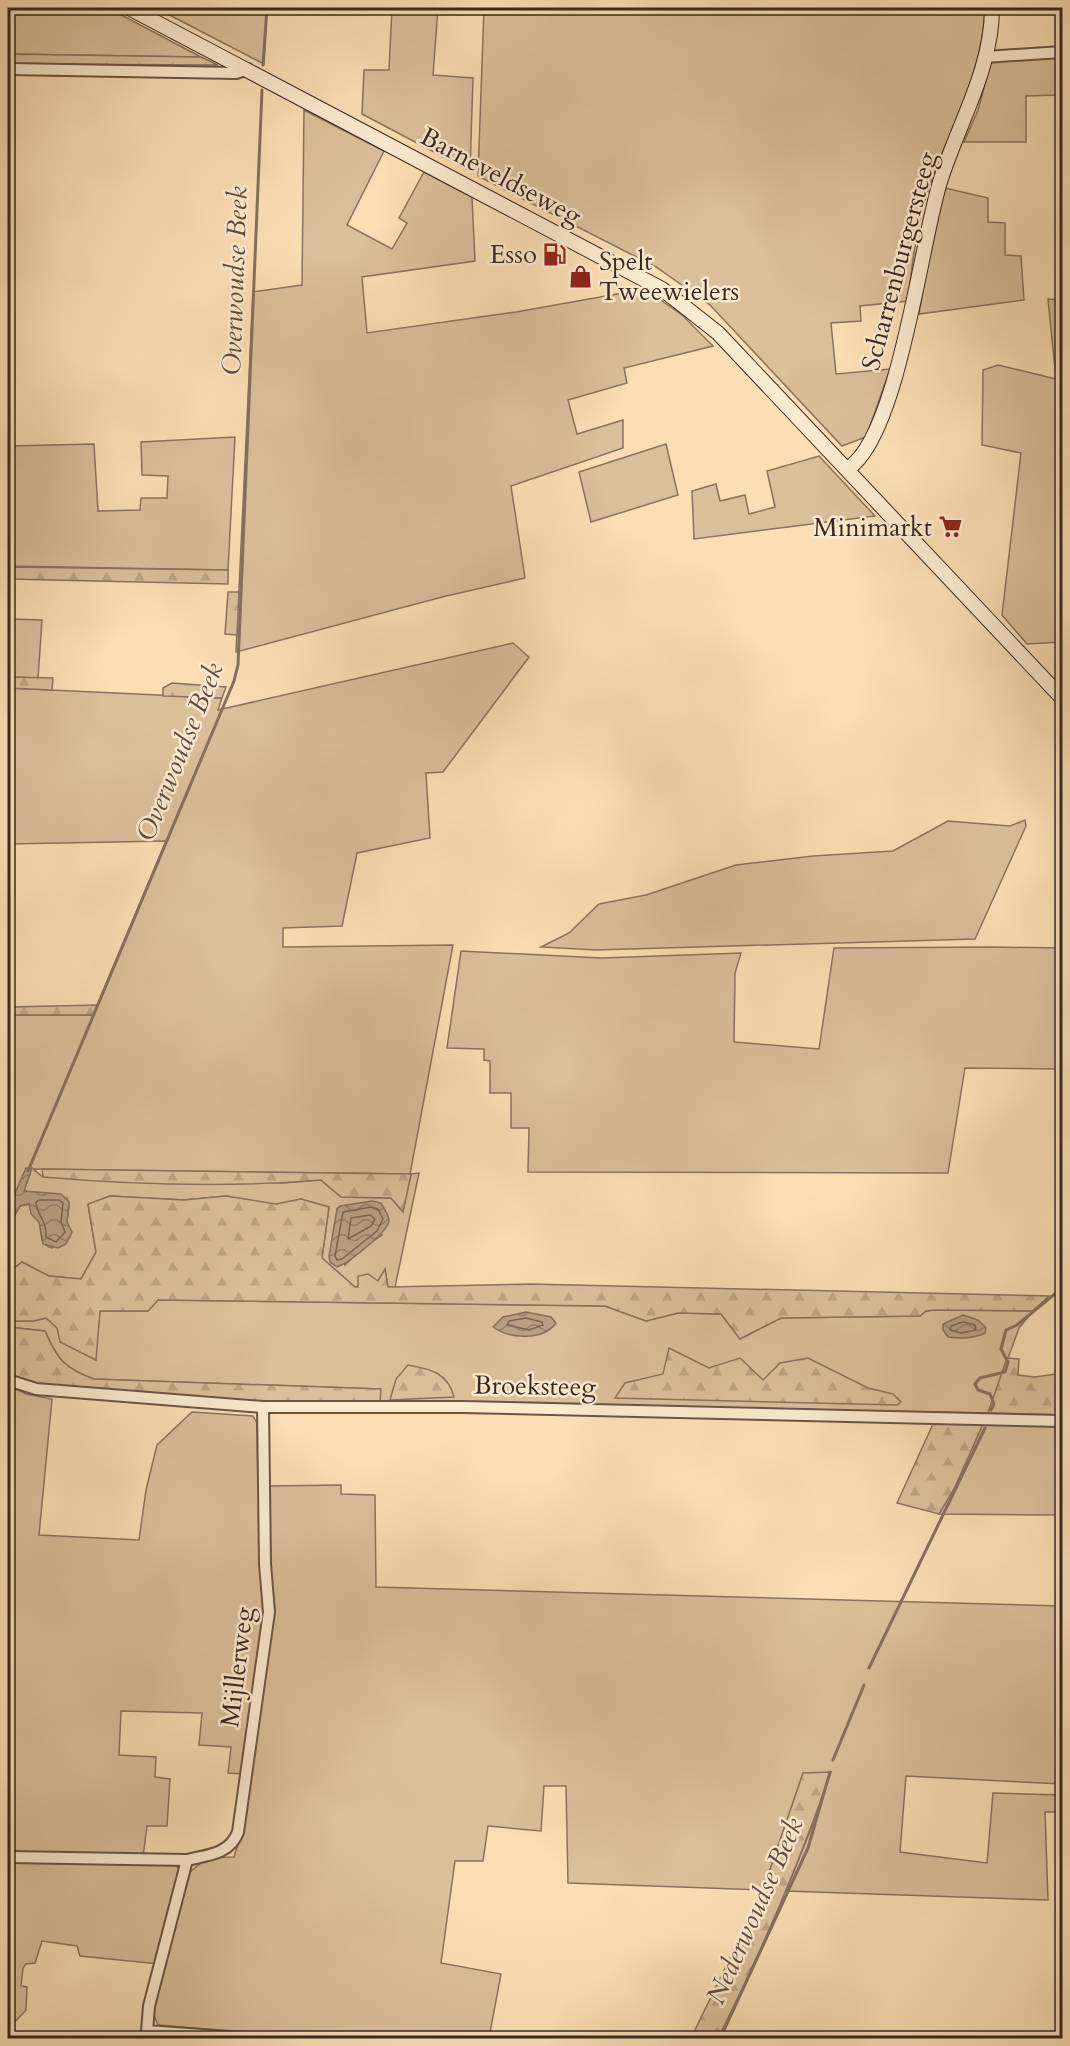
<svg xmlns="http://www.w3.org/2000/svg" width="1070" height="2046" viewBox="0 0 1070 2046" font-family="Cardo,serif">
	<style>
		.grass { fill: #dabf9b; stroke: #8a735e; stroke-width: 1.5; fill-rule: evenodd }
		.forest { fill: url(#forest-firs); stroke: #8a735e; stroke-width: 1.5 }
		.water { fill: url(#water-waves); stroke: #86705b; stroke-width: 1.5 }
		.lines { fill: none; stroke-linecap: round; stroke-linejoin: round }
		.shore { stroke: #7a6451; stroke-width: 1.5 }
		.stream { stroke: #86705b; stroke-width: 3 }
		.street-casing { stroke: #6a5545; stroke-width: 14 }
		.secondary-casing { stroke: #3a2720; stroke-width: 16 }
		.street { stroke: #fceace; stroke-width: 10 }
		.secondary { stroke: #fceace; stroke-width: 14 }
		.labels { text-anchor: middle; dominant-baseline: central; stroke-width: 5; stroke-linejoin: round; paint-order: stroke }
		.street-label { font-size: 26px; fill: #3a2720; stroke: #fceace }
		.poi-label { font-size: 26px; fill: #3a2720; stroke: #fceace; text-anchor: end }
		.water-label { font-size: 27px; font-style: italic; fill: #604b3d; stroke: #fceace }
	</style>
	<defs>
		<pattern id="forest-firs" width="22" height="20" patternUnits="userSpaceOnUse" patternTransform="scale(1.5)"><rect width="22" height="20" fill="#dabf9b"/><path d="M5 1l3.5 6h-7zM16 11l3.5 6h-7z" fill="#bca485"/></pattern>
		<pattern id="water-waves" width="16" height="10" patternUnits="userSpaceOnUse" patternTransform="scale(1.5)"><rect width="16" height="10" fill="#b9a082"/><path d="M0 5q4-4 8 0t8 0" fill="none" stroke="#97826a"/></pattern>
	</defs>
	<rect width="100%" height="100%" fill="#fbdeb4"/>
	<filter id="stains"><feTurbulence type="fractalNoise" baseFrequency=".00333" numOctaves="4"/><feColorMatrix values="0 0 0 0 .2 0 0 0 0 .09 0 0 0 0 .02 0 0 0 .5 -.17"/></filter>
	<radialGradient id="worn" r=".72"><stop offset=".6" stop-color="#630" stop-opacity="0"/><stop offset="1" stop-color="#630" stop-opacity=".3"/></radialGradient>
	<g class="grass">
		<path d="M9,8H108L201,57L8,54Z"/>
		<path d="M156,8H267L264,64Z"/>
		<path d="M392,8H438L433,75L473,78L470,171L362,114L364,70H389Z"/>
		<path d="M484,8H985C983,73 950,127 929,187C917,223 912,264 908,301L860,306L861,321L831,323L836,374L890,369L866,437L842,446L710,305L656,267L478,176Z"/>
		<path d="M1062,55V95L1026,96V142H964L978,110L992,59Z"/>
		<path d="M304,110L384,151L347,225L392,249L407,223L399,218L424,172L472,197L475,261L362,277L367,333L516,312L645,289L682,315L713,346L624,368L627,383L568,400L577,434L623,420V448L511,486L525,578L442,597L236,652L253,292L302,285Z"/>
		<path d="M945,188L988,198V222L1005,223V255L1021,256L1024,300L919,314L934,227Z"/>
		<path d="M1048,299L1062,300V642L1027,644L1002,615L1021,453L982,445L983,370L998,365L1056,379Z"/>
		<path d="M235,437L228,570L8,566V446L94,444L98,511L140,510L141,498H167L168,476L142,475L141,442Z"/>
		<path d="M666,444L678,495L591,522L579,472Z"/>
		<path d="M819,456L875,516L694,539L692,491L716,484L720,501L745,495L749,514L775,507L767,471Z"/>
		<path d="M8,579L10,619L42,620L38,678L8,677Z"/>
		<path d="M513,643L529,657L443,772L426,773L430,838L357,853L342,926L283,928V947L453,945L410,1174L33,1169L43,1177L283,1183L321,1180L341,1197L391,1198L403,1211L411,1174L419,1173L395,1287H388L385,1270L378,1281L355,1287L322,1258L329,1207L301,1199L276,1205L226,1196L184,1200L110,1196L88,1205L96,1252L81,1279L49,1276L22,1262L8,1273V1228L20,1206L29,1204C31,1211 38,1217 40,1225C43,1237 38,1243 52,1248L70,1237L71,1232L67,1222L69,1206L67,1198L24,1191L30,1174L8,1214V1015H93L166,841L8,844V688L222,698L218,710ZM337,1209L382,1235L363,1248L345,1265L336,1225Z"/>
		<path d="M1025,820L1026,826L975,939L596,950L541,947L569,933L599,904L646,895L736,865L813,856L893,851L948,821L1010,826Z"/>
		<path d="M991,947L1062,948V1069L965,1068L948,1173L528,1172L529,1128H511V1093H490V1061L484,1060V1049L447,1048L461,951L601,958L741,953L735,973L734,1042L819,1049L834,948Z"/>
		<path d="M158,1300L605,1306L646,1321L678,1313L721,1314L740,1339L781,1318L920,1316L926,1311L935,1310L1033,1311L1019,1328L988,1413L590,1406L380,1405V1389L94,1379C65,1369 57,1359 45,1331L8,1327V1319L10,1321H33L46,1318L95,1360L100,1311H148Z"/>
		<path d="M8,1385L26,1394L52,1399L39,1535L139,1540L146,1490L157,1445L192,1412L253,1416L257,1423L259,1549L266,1619L243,1774L228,1773L231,1747L199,1745L202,1713L121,1711L119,1755L156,1757L155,1777L170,1779L167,1826H147L143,1857L8,1854Z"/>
		<path d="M983,1424L1062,1425V1515L939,1514L954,1489Z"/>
		<path d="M341,1485V1494L375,1495L376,1587L1062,1606V1784L906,1776L900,1852L987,1863L993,1793L1062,1795V1812H1045L1048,1900L786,1891L815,1819L803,1774L763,1890L568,1883L566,1786H544L541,1831L488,1826L483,1861H455L441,1963L501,1974L489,2038H306L158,2025L153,2013L190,1872L207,1858L234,1857L240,1838L275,1608L270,1585L267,1486Z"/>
		<path d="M8,1863L176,1865L180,1871L159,1964L80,1956L77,1946L42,1941L35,1963L26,1964L23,1968L21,1986L27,1987L26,2010L11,2026L8,2037Z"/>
	</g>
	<g class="forest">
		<path d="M8,54L201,57L218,65L8,64Z"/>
		<path d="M8,567L228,570V584L8,579Z"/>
		<path d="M228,592H239L237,635L225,634Z"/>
		<path d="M8,677L53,678L52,690L8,688Z"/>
		<path d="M172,683L226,687L222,698L163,696V688Z"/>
		<path d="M98,1005L93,1015H8V1007Z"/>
		<path d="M42,1169L410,1174H411L403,1212L391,1198L341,1197L321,1180C228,1188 136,1185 43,1177Z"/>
		<path d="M110,1196L184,1200L226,1196L276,1204L301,1199L329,1207L322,1258L355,1287H358V1276L368,1274L378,1281L385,1269L388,1287L531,1284L1049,1296L1033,1311L935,1310L926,1311L920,1316L781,1318L740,1339L721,1314L678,1313L646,1321L605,1306L158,1300L148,1311H100L96,1360L60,1342L57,1328L46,1318L33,1321H10L8,1319V1273L22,1262L49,1276L81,1279L96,1252L88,1204Z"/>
		<path d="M8,1327L45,1331C57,1359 65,1369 94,1379L381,1389L380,1405L318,1406L31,1386L8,1377Z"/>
		<path d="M669,1348L709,1368L740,1358L763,1380L780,1363L808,1358L868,1388L893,1394L901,1402L897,1405L615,1398L625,1383L663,1374Z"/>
		<path d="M1007,1358L1019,1359L1018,1375L1035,1377L1062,1373V1415L988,1413Z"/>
		<path d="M408,1365C431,1369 448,1373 454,1397L390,1400L396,1379Z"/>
		<path d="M933,1424H983L954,1489L939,1514L897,1503Z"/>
		<path d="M831,1772C799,1863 762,1952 718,2038H691L763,1890L803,1773Z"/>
	</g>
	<g class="water">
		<path d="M26,1168H32L24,1191L61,1194L69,1202L67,1222L72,1232L66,1244L58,1248L43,1244L39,1222L31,1214L29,1204L20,1206L8,1228L12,1200Z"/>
		<path d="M372,1201L381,1203C384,1209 389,1214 389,1221C388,1232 347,1264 337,1267L330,1262L329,1256L337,1209L340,1206Z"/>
		<path d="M526,1312L551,1317L556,1323C543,1341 509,1339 493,1327L503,1317Z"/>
		<path d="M963,1315L978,1320L986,1328L985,1333C973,1339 961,1339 948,1337L943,1330V1324Z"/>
	</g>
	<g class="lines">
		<g class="shore">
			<path d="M39,1200H59L63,1203L61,1222L65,1232L56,1242L46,1237C47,1220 37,1216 36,1202Z"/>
			<path d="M371,1207L378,1209L383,1219L377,1231L342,1259L337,1260L335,1256L343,1212Z"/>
			<path d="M370,1215L375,1219L371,1226L348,1239L351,1218Z"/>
			<path d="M526,1318L542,1322L543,1325L529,1330L507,1325L509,1321Z"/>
			<path d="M963,1322L975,1325L976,1330L961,1333L950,1330L951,1326Z"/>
		</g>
		<g class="stream">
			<path d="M263,65L267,8"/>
			<path d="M28,1171L234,681L238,665L262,90"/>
			<path d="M991,1410L994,1404L990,1394L978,1390L975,1384L980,1378L1005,1372L1008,1362L1001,1349L1006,1330L1017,1325L1062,1288"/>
			<path d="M869,1668L985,1428"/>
			<path d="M833,1760L864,1685"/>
			<path d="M724,2030L808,1848L830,1772"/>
			<path d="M720,2038L721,2037"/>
		</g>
		<defs>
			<g id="street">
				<path d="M985,57L1062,52"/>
				<path d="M8,69L236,73L248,69"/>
				<path d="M8,1380L36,1389L263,1407H462L1062,1421"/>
				<path d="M8,1857L187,1860"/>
				<path d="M244,2038L147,2031L149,2006L187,1860C208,1855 230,1854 238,1832L269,1612L265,1564L263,1407"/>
			</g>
			<g id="secondary">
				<path d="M129,8L662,289L718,333L1062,698"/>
				<path d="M847,469C898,440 921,242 940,182C958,124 992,70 992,8"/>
			</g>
		</defs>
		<use href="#street" class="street-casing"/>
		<use href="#secondary" class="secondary-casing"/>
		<use href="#street" class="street"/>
		<use href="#secondary" class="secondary"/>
	</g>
	<defs>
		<symbol id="fuel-bare" viewBox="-9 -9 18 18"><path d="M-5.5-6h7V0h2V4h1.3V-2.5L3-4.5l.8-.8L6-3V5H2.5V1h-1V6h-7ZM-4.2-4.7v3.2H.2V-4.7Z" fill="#8f2418" stroke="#fceace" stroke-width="2.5" paint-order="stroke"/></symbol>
		<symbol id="shop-bare" viewBox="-9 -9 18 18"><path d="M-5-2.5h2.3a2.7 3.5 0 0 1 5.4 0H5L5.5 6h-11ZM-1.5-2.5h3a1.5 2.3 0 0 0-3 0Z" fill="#8f2418" stroke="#fceace" stroke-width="2.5" paint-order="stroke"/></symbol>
		<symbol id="supermarket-bare" viewBox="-9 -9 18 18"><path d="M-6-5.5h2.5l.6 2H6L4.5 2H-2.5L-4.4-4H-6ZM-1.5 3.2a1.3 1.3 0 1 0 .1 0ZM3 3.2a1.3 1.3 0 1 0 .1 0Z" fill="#8f2418" stroke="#fceace" stroke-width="2.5" paint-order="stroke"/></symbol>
	</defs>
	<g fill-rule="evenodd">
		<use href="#fuel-bare" x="538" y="238" width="33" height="33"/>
		<use href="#shop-bare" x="564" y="260" width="33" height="33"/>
		<use href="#supermarket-bare" x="934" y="510" width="33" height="33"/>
	</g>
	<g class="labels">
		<g class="street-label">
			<text transform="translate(501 176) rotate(28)">Barneveldseweg</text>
			<text transform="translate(899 261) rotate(-75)">Scharrenburgersteeg</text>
			<text transform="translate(535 1386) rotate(1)">Broeksteeg</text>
			<text transform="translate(237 1667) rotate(-83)">Mijllerweg</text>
		</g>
		<g class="poi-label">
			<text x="537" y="254">Esso</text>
			<text x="599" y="261" text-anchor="start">Spelt<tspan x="599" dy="30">Tweewielers</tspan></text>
			<text x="932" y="527">Minimarkt</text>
		</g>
		<g class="water-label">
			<text transform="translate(235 281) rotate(-88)">Overwoudse Beek</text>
			<text transform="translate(180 752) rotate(-68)">Overwoudse Beek</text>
			<text transform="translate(755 1911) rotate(-66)">Nederwoudse Beek</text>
		</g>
	</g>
	<rect width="1070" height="2046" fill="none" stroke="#fbdeb4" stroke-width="30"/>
	<rect x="9" y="9" width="1052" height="2028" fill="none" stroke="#3a2720" stroke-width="3"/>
	<rect x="15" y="15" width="1040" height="2016" fill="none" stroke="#3a2720" stroke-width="1.5"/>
	<rect width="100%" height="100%" filter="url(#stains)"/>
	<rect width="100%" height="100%" fill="url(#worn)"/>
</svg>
